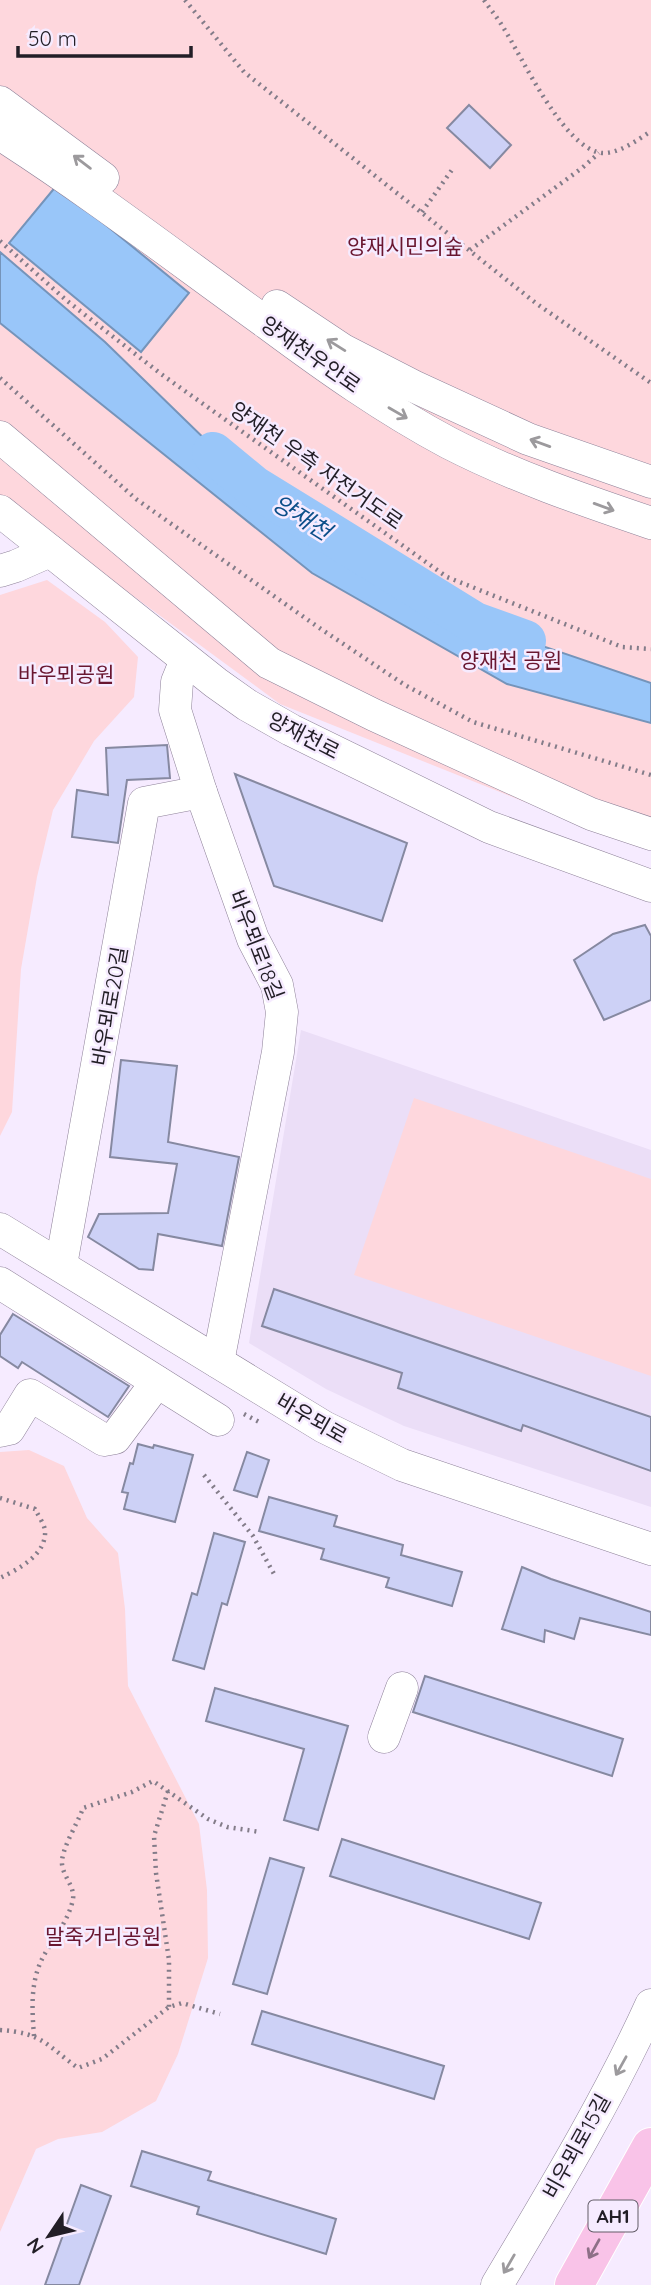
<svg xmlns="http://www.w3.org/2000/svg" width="651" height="2285" viewBox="0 0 651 2285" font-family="Quicksand,'Noto Sans KR',sans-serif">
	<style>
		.built { fill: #ebdef7 }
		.green { fill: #fed7dd }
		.water { fill: #99c6f9; stroke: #7594ba; stroke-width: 2 }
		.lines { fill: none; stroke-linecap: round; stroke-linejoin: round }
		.river { stroke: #99c6f9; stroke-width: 42 }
		.building { fill: #cdd1f6; stroke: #8689a1; stroke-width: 2 }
		.minor-casing { stroke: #8e8299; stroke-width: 33 }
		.highway-casing { stroke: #fff; stroke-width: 40 }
		.path { stroke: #837c89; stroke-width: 4.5; stroke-dasharray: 2 5; stroke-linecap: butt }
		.minor { stroke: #fff; stroke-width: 32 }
		.highway { stroke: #f9c3e8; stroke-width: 38 }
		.oneway { stroke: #9c9a9d }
		.oneway2 { stroke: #8e7087 }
		.labels { text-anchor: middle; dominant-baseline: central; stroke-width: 5; stroke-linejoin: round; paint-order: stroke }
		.shield { fill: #f6ebff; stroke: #625c67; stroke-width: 2 }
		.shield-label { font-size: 19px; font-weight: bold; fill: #221e26 }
		.park-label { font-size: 21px; fill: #691630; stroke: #f6ebff }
		.street-label { font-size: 21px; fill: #221e26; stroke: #f6ebff }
		.water-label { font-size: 23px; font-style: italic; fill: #0c4f8a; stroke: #f6ebff }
	</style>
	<rect width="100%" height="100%" fill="#f6ebff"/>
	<path class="built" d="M301,1030L651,1150V1507L404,1426L326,1389L249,1343Z"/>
	<g class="green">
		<path d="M0,0H651V848L635,846L280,704L0,498Z"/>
		<path d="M47,580L105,622L138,657L134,697L94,741L53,810L37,877L21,969L12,1112L0,1136V595Z"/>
		<path d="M414,1098L651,1179V1376L354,1275Z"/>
		<path d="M29,1450L64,1466L87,1518L118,1553L125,1609L128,1686L199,1824L207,1890L208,1958L178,2054L156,2101L102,2132L58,2139L36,2149L0,2232V1452Z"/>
	</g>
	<g class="water">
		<path d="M57,185L189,293L141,352L9,243Z"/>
		<path d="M0,252L105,342L253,486L475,623L651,683V723L507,684L312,573L0,323Z"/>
	</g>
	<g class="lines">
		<path class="river" d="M213,453L253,486L475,623L525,641"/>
	</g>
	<g class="building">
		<path d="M469,105L511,145L490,168L447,128Z"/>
		<path d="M167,745L170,778L127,780L118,843L72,837L77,790L108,795L106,748Z"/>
		<path d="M235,774L407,843L382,921L274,886Z"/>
		<path d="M645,925L651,936V1000L604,1020L574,960L613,934Z"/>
		<path d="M121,1060L177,1066L168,1142L239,1157L222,1246L158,1234L153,1270L139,1269L88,1237L99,1214L168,1213L177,1164L110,1157Z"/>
		<path d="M274,1289L651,1417V1471L523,1425L521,1431L398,1388L402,1373L262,1326Z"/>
		<path d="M13,1314L129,1386L108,1417L22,1362L18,1368L0,1356V1335Z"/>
		<path d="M138,1444L153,1448L154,1445L193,1455L175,1522L124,1509L128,1493L122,1492L130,1463L133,1464Z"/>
		<path d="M247,1452L269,1460L257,1497L234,1490Z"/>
		<path d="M269,1497L337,1516L334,1526L403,1545L401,1555L462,1572L452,1606L386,1587L389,1578L321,1559L324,1549L259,1531Z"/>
		<path d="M214,1533L245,1542L227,1605L222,1603L204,1669L173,1660L192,1593L197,1595Z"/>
		<path d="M522,1567L551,1579L651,1612V1635L580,1618L574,1639L545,1630L544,1642L502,1629Z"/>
		<path d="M425,1676L623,1739L612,1776L413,1712Z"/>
		<path d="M215,1688L348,1726L318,1830L284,1820L304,1749L206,1721Z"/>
		<path d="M342,1839L541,1903L529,1939L330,1876Z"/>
		<path d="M270,1858L304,1868L267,1994L233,1984Z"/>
		<path d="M262,2011L444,2066L434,2099L252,2044Z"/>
		<path d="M142,2151L211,2172L208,2180L336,2219L326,2254L197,2214L199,2207L131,2186Z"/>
		<path d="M81,2185L111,2196L79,2285H45Z"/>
	</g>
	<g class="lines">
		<defs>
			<g id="minor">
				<path d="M0,102L103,178"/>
				<path d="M0,134C92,193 179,260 268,324C326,367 385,409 449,443C513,476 583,500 651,523"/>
				<path d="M277,306L343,350L413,386L528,439L651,482"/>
				<path d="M0,437L269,663L374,715L591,814L651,834"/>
				<path d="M0,511L216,683L247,705L291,730L489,827L651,886"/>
				<path d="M0,571L16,566L50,551"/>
				<path d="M186,660L177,682L175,710L201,792L253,939L277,985L282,1012L278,1052L218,1362"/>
				<path d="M0,1229L324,1427L402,1465L651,1549"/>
				<path d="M61,1265L144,803L201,792"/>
				<path d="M0,1283L218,1420"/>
				<path d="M0,1431L9,1429L30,1395L104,1440L115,1438L157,1382"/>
				<path d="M384,1737L402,1688"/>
				<path d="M497,2285C551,2194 607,2102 651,2005"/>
			</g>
			<path id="highway" d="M574,2285L651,2147"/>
		</defs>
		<use href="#minor" class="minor-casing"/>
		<use href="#highway" class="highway-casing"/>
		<g class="path">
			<path d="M185,0L244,72L537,304L651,383"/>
			<path d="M484,0C490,9 497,17 503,27C522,57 564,149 602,153C618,154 638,140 651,131"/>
			<path d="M422,212L454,167"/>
			<path d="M0,241L66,300L161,374L447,577L622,647L651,649"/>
			<path d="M470,250L582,168L599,153"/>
			<path d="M0,378L136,499L318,627L405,685L473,722L651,775"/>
			<path d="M244,1414L261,1423"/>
			<path d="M204,1475L253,1536L274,1574"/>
			<path d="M0,1498L35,1509C38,1515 44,1524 45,1530C47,1555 18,1569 0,1578"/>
			<path d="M168,1791L154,1836L156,1873L169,1960V2007"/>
			<path d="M0,2030C43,2033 46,2045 78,2068L102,2059L169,2007L182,2003L220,2014"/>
			<path d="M34,2036C32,2009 30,1982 43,1957C53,1939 69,1920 73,1899C75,1887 63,1876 62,1864C61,1849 78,1823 83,1808L132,1792L153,1781L208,1819L227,1827L260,1832"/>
		</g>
		<use href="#minor" class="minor"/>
		<use href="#highway" class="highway"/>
	</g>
	<defs><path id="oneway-shaft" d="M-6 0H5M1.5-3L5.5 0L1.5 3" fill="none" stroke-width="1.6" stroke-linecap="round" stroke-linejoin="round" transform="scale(1.75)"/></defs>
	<g class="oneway">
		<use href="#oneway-shaft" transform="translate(82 162) rotate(-143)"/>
		<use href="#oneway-shaft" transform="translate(336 345) rotate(-148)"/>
		<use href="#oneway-shaft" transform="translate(398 413) rotate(30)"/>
		<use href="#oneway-shaft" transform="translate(540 443) rotate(-160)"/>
		<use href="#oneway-shaft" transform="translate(604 507) rotate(20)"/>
		<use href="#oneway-shaft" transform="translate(621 2066) rotate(119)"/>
		<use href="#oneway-shaft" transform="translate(509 2264) rotate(120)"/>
	</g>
	<use class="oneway2" href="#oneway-shaft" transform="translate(594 2249) rotate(119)"/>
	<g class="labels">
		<rect class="shield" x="588.5" y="2200.5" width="49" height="31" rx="5"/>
		<g class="shield-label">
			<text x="613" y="2216">AH1</text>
		</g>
		<g class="park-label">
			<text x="405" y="246">양재시민의숲</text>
			<text x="511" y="660">양재천 공원</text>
			<text x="66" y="674">바우뫼공원</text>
			<text x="103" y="1936">말죽거리공원</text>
		</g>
		<g class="street-label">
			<text transform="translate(311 354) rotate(35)">양재천우안로</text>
			<text transform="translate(317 465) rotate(35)">양재천 우측 자전거도로</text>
			<text transform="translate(304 735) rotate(27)">양재천로</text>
			<text transform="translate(257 945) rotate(69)">바우뫼로18길</text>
			<text transform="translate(109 1006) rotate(-80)">바우뫼로20길</text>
			<text transform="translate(312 1418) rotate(30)">바우뫼로</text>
			<text transform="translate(576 2146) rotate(-61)">비우뫼로15길</text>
		</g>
		<g class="water-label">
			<text transform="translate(302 517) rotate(32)">양재천</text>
		</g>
	</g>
	<g transform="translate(49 2236) rotate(235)" stroke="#f6ebff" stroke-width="5" paint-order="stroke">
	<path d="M0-5L12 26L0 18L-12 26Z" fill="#221e26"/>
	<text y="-10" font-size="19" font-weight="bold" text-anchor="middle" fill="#221e26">N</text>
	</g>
	<path d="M18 46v10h173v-10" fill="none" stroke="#221e26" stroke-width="3.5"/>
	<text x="28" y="46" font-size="21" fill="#221e26" stroke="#f6ebff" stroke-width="5" paint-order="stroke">50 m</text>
</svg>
